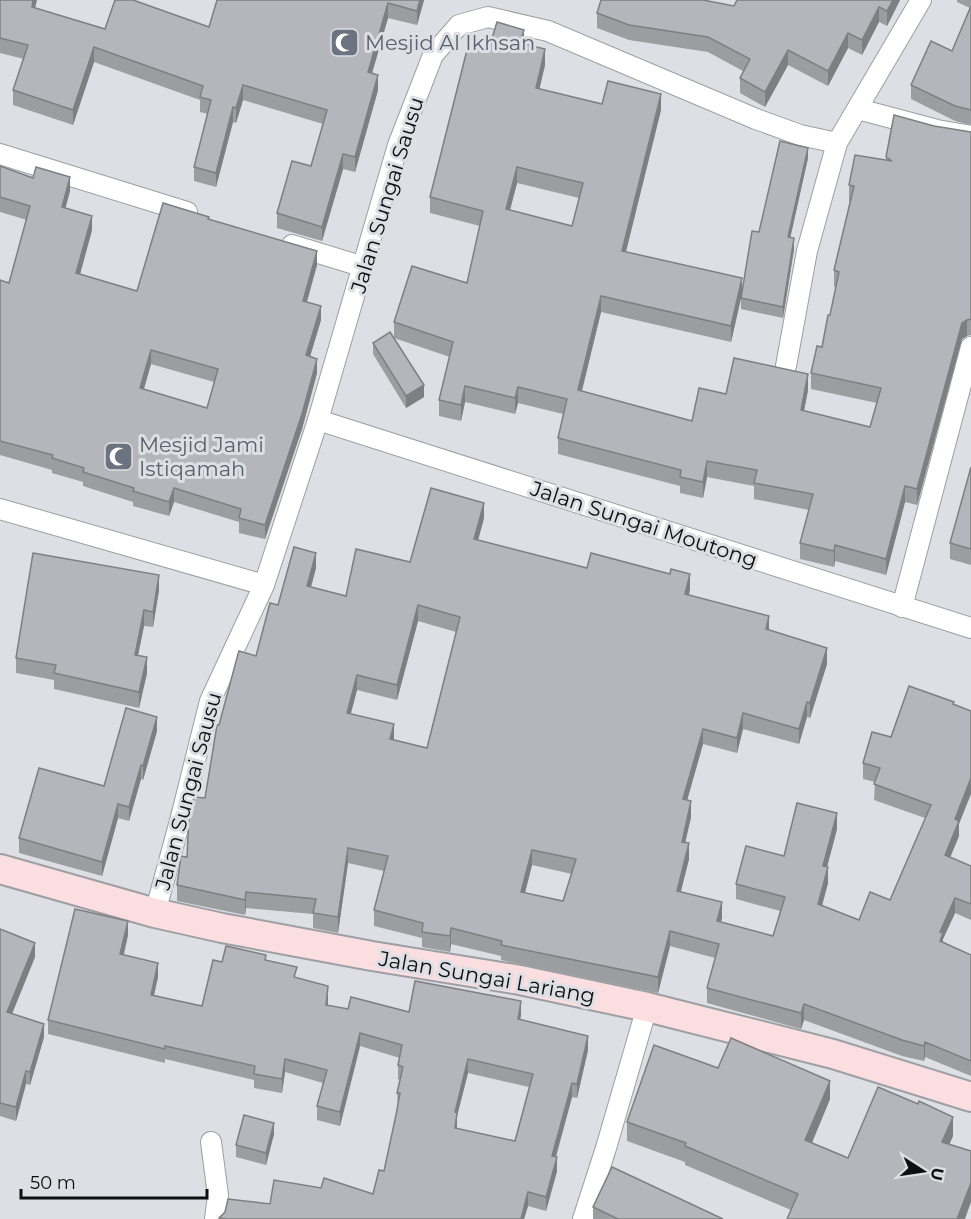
<svg xmlns="http://www.w3.org/2000/svg" width="971" height="1219" viewBox="0 0 971 1219" font-family="Montserrat,sans-serif">
	<style>
		.lines { fill: none; stroke-linecap: round; stroke-linejoin: round }
		.street-casing { stroke: #9d9fa4; stroke-width: 22 }
		.secondary-casing { stroke: #9d9fa4; stroke-width: 32 }
		.street { stroke: #fff; stroke-width: 20 }
		.secondary { stroke: #fbdfe0; stroke-width: 28 }
		.wall { fill: #9b9da1; fill-rule: evenodd }
		.shaded-wall { fill: #7e7f83 }
		.building { fill: #b4b6bb; stroke: #7e7f83; stroke-width: 1.5; fill-rule: evenodd }
		.labels { text-anchor: middle; dominant-baseline: central; stroke-width: 6; stroke-linejoin: round; paint-order: stroke }
		.worship-label { font-size: 21px; fill: #5b616d; stroke: #dddfe4; text-anchor: start }
		.street-label { font-size: 21px; fill: #0e0f10; stroke: #dddfe4 }
	</style>
	<rect width="100%" height="100%" fill="#dddfe4"/>
	<g class="lines">
		<defs>
			<g id="street">
				<path d="M858,109L937,130L971,136"/>
				<path d="M0,154L187,212"/>
				<path d="M292,245L364,267"/>
				<path d="M786,366L807,251L837,143"/>
				<path d="M318,420L971,628"/>
				<path d="M0,509L264,585"/>
				<path d="M902,607L971,347"/>
				<path d="M155,913L181,817L210,701L264,585L318,420L398,145L433,55L459,25L488,17L548,31L756,119L800,135L837,143L921,0"/>
				<path d="M211,1142L218,1195L215,1219"/>
				<path d="M583,1219L606,1148L647,1007"/>
			</g>
			<path id="secondary" d="M0,869L155,913L222,928L372,956L520,980L647,1007L833,1054L971,1097"/>
		</defs>
		<use href="#street" class="street-casing"/>
		<use href="#secondary" class="secondary-casing"/>
		<use href="#street" class="street"/>
		<use href="#secondary" class="secondary"/>
	</g>
	<g class="wall">
		<path d="M0,0L35,8L105,29L209,27L217,0H424L417,25L388,18L372,73L378,90L355,172L343,169L322,241L277,228V213L311,166L323,124L243,100L236,123L233,122L216,187L194,181V167L208,114L200,112V100L94,62L73,125L13,105V90L24,59L0,53Z"/>
		<path d="M900,0L887,26L879,22L862,55L848,48L828,86L788,65L765,107L740,93V78L743,71L708,52L629,40L597,28V13L734,6Z"/>
		<path d="M957,0H971V125L955,121L911,99V85L952,51L970,8L957,2Z"/>
		<path d="M524,44L545,65L539,89L602,104L661,110L626,252L742,293L759,232L808,158L790,237L794,249L783,318L741,309V298L731,342L601,312L582,391L692,421L726,394L808,390L804,411L870,427L877,403L811,389V373L822,347L830,315L836,287H834V270L850,202L849,201V185L886,160V157L934,126L971,132V335L967,336L962,339L917,505L905,502L886,575L835,561L834,567L800,559V543L809,510L754,499V486L707,477L703,498L680,493V486L558,454V438L563,414L518,403L515,414L465,402L461,421L439,416V400L450,357L394,338L424,397L406,408L373,354V343L394,338V322L467,283L480,226L430,213V197L488,51ZM517,183L579,198L572,226L510,210Z"/>
		<path d="M0,166L70,191L65,208L92,230L80,275L137,291L209,219L317,265L307,302L321,320L310,356L317,373L302,429L265,539L239,533V522L174,502L169,516L133,506V502L83,486V482L52,473V470L0,455V280L9,283L27,220L0,212ZM151,364L214,382L207,408L143,390Z"/>
		<path d="M971,467V565L950,559V543Z"/>
		<path d="M484,518L478,540L587,568L690,589L689,595L769,630L827,664L810,718L807,717L799,744L743,729L737,753L703,744L687,800L691,817L685,842L689,859L681,891L722,918L721,922L773,936L780,911L736,899V884L784,856L837,829L827,867L828,883L822,906L859,920L890,900L925,818L874,800L875,782L863,779V763L891,737L954,704L959,836L950,857L971,866V920L955,913L943,939V943L971,955V1076L925,1057L924,1061L902,1056L804,1020L801,1029L707,1003V988L715,958L670,946L658,993L501,960V956L451,944L450,952L422,947V938L374,926V910L384,871L348,863L338,933L313,928V914L246,908L245,915L177,901V885L187,857L205,798L219,725L256,656L278,605L316,568L311,587L346,596L410,562ZM418,621L456,632L427,748L394,740L350,714L357,690L397,700ZM532,865L572,874L563,901L525,893Z"/>
		<path d="M159,590L153,627L144,626L138,655L147,673L139,708L54,689V680L16,673V658Z"/>
		<path d="M157,731L143,780L141,779L129,821L118,818L102,876L19,853V838L104,786Z"/>
		<path d="M0,929L35,957L12,1014L44,1037L30,1085L26,1084L16,1121L0,1116Z"/>
		<path d="M128,935L124,955L158,977L154,995L202,1006L222,962L266,960L297,978L328,1000V1005L348,1009L409,1012L521,1014L520,1020L588,1050L577,1098L572,1097L556,1157L557,1171L546,1211L528,1206L524,1219H219V1218L270,1204L321,1188L373,1194L384,1171L398,1107L397,1093L400,1080L398,1079V1065L400,1058L360,1046L340,1126L317,1120V1106L323,1083L285,1072L282,1093L254,1088V1080L165,1059V1063L48,1034V1020ZM468,1073L529,1087L515,1141L457,1128V1116Z"/>
		<path d="M718,1068L830,1099L812,1143L848,1158L953,1136L949,1144L791,1210L685,1165V1162L627,1141V1122Z"/>
		<path d="M274,1134L266,1165L236,1157V1145Z"/>
		<path d="M593,1207L723,1219H593Z"/>
	</g>
	<g class="shaded-wall">
		<path d="M33,0H37L32,22V7Z"/>
		<path d="M420,0H424L417,25V11Z"/>
		<path d="M893,0H900L887,26V11Z"/>
		<path d="M388,3V18L368,87V72Z"/>
		<path d="M879,7V22L862,55V40Z"/>
		<path d="M524,30V46L520,43Z"/>
		<path d="M848,33V48L828,86V71Z"/>
		<path d="M94,47V62L73,125V110Z"/>
		<path d="M545,49V65L536,104V88Z"/>
		<path d="M788,50V65L765,107V92Z"/>
		<path d="M378,75V90L355,172V157Z"/>
		<path d="M243,85V100L236,123V108Z"/>
		<path d="M661,94V110L622,267V251Z"/>
		<path d="M233,107V122L216,187V173Z"/>
		<path d="M808,148V158L788,248V237Z"/>
		<path d="M343,154V169L322,241V227Z"/>
		<path d="M517,167V183L506,225V209Z"/>
		<path d="M70,177V191L62,221V207Z"/>
		<path d="M92,216V230L76,288V273Z"/>
		<path d="M794,238V249L783,318V307Z"/>
		<path d="M317,251V265L303,315V301Z"/>
		<path d="M742,278V294L731,342V326Z"/>
		<path d="M601,296V312L578,406V390Z"/>
		<path d="M321,306V320L306,370V355Z"/>
		<path d="M967,320V336L962,339L917,505V489L962,323Z"/>
		<path d="M151,350V364L140,403V388Z"/>
		<path d="M317,359V373L302,429L265,539V525Z"/>
		<path d="M808,374V390L801,426V410Z"/>
		<path d="M424,385V397L406,408V396Z"/>
		<path d="M465,386V402L461,421V405Z"/>
		<path d="M518,387V403L515,414V398Z"/>
		<path d="M707,461V477L703,498V482Z"/>
		<path d="M905,486V502L886,575V559Z"/>
		<path d="M174,488V502L169,516V502Z"/>
		<path d="M484,503V518L474,555V539Z"/>
		<path d="M835,545V561L834,567V551Z"/>
		<path d="M316,553V568L307,601V586Z"/>
		<path d="M690,574V589L685,609V594Z"/>
		<path d="M159,575V590L153,627V612Z"/>
		<path d="M418,605V621L397,700V685Z"/>
		<path d="M144,610V626L135,670V655Z"/>
		<path d="M769,616V631L766,629Z"/>
		<path d="M827,648V664L810,718V703Z"/>
		<path d="M147,657V673L139,708V692Z"/>
		<path d="M357,675V690L347,729V713Z"/>
		<path d="M807,702V717L799,744V729Z"/>
		<path d="M743,713V729L737,753V738Z"/>
		<path d="M157,717V731L143,780V766Z"/>
		<path d="M394,724V740L390,739Z"/>
		<path d="M703,729V744L683,815V799Z"/>
		<path d="M141,765V779L129,821V807Z"/>
		<path d="M971,778V794L959,824V836L945,870V855L955,819Z"/>
		<path d="M691,801V817L682,857V842Z"/>
		<path d="M118,804V818L102,876V862Z"/>
		<path d="M837,813V829L823,882V866Z"/>
		<path d="M689,843V859L677,906V891Z"/>
		<path d="M348,848V863L338,933V917Z"/>
		<path d="M532,850V865L521,908V892Z"/>
		<path d="M828,867V883L818,920V904Z"/>
		<path d="M246,892V908L245,915V900Z"/>
		<path d="M955,898V913L943,939V949L940,957V932Z"/>
		<path d="M722,902V918L717,936V921Z"/>
		<path d="M128,921V935L120,968V954Z"/>
		<path d="M451,928V944L450,952V936Z"/>
		<path d="M670,931V946L658,993V977Z"/>
		<path d="M35,943V957L7,1026V1012Z"/>
		<path d="M158,963V977L151,1008V995Z"/>
		<path d="M328,986V1000L326,1018V1005Z"/>
		<path d="M521,1001V1014L518,1033V1019Z"/>
		<path d="M804,1004V1020L801,1029V1013Z"/>
		<path d="M44,1024V1037L30,1085V1072Z"/>
		<path d="M360,1033V1046L340,1126V1112Z"/>
		<path d="M588,1036V1050L577,1098V1084Z"/>
		<path d="M925,1042V1057L924,1061V1046Z"/>
		<path d="M285,1059V1072L282,1093V1079Z"/>
		<path d="M468,1059V1073L457,1116V1126L455,1141V1112Z"/>
		<path d="M26,1071V1084L16,1121V1107Z"/>
		<path d="M830,1081V1099L805,1159V1140Z"/>
		<path d="M572,1083V1097L552,1170V1156Z"/>
		<path d="M953,1117V1136L942,1161V1142Z"/>
		<path d="M274,1123V1134L266,1165V1153Z"/>
		<path d="M557,1157V1171L546,1211V1197Z"/>
		<path d="M971,1183V1202L965,1219H957Z"/>
		<path d="M528,1192V1206L524,1219H521Z"/>
	</g>
	<g class="building">
		<path d="M0,0H33L32,7L105,29L115,0H133L209,27L217,0H420L417,11L388,3L368,72L378,75L355,157L343,154L322,227L277,213L292,161L311,166L327,110L243,85L236,108L233,107L216,173L194,167L211,100L200,97L203,86L94,47L73,110L13,90L28,45L0,38Z"/>
		<path d="M601,0H703L734,6L737,0H893L887,11L879,7L862,40L848,33L828,71L788,50L765,92L740,78L750,59L708,37L629,25L597,13Z"/>
		<path d="M971,6V110L955,106L911,85L931,41L952,51Z"/>
		<path d="M497,22L524,30L520,43L545,49L536,88L602,104L608,81L661,94L622,251L742,278L731,326L601,296L578,390L692,421L699,388L726,394L734,358L808,374L801,410L870,427L881,388L811,373L817,346L822,347L828,315H830L839,272L834,270L854,186L849,185L855,155L892,161L886,157L894,115L934,126L971,132V319L967,320L962,323L917,489L905,486L886,559L835,545L834,551L800,543L813,494L754,483L757,470L707,461L703,482L680,477L681,470L558,438L567,399L518,387L515,398L465,386L461,405L439,400L453,342L394,322L412,266L467,283L483,211L430,197L468,46L488,51ZM517,167L583,183L572,226L506,209Z"/>
		<path d="M780,141L808,148L788,237L794,238L783,307L741,298L752,231L759,232Z"/>
		<path d="M0,166L33,178L36,167L70,177L62,207L92,216L76,273L137,291L163,203L209,217L208,219L317,251L303,301L321,306L306,355L317,359L302,414L265,525L239,518L241,509L174,488L169,502L133,491L134,488L83,472L84,468L52,458L53,455L0,441V280L9,283L30,206L0,197ZM151,350L218,369L207,408L140,388Z"/>
		<path d="M390,332L424,385L406,396L373,343Z"/>
		<path d="M971,467V549L950,543Z"/>
		<path d="M431,488L484,503L474,539L587,568L591,553L670,574L671,569L690,574L685,594L769,616L766,629L827,648L810,703L807,702L799,729L743,713L737,738L703,729L683,799L691,801L682,842L689,843L677,891L722,902L717,921L773,936L785,897L736,884L746,846L784,856L797,803L837,813L823,866L828,867L818,904L859,920L870,892L890,900L931,805L874,784L880,768L863,763L872,732L891,737L909,686L954,702L953,704L971,711V778L955,819L959,821L945,855L971,866V904L955,898L940,932L943,933L940,941L971,955V1061L925,1042L924,1046L902,1040L804,1004L801,1013L707,988L719,944L670,931L658,977L501,945L502,941L451,928L450,936L422,932L423,923L374,910L388,856L348,848L338,917L313,913L316,899L246,892L245,900L177,885L181,856L187,857L189,817L194,797L205,798L217,725H219L238,654L239,651L256,656L270,603L278,605L294,547L316,553L307,586L346,596L356,549L410,562ZM418,605L460,617L427,748L390,739L394,724L347,713L357,675L397,685ZM532,850L576,859L563,901L521,892Z"/>
		<path d="M33,553L159,575L153,612L144,610L135,655L147,657L139,692L54,673L56,665L16,658Z"/>
		<path d="M126,708L157,717L143,766L141,765L129,807L118,804L102,862L19,838L39,768L104,786Z"/>
		<path d="M75,909L128,921L120,954L158,963L151,995L202,1006L213,960L222,962L226,946L266,955L265,960L297,967L294,977L328,986L326,1005L348,1009L351,997L409,1012L415,981L521,1001L518,1019L588,1036L577,1084L572,1083L552,1156L557,1157L546,1197L528,1192L521,1219H226L219,1218L225,1212L228,1199L270,1204L274,1180L321,1188L324,1178L373,1194L379,1170L384,1171L396,1115L400,1093H397L403,1067L398,1065L402,1045L360,1033L340,1112L317,1106L327,1070L285,1059L282,1079L254,1074L255,1066L165,1046V1049L48,1020ZM468,1059L533,1074L515,1141L455,1128L457,1113L455,1112Z"/>
		<path d="M0,929L35,943L7,1012L44,1024L30,1072L26,1071L16,1107L0,1103Z"/>
		<path d="M731,1038L830,1081L805,1140L848,1158L878,1087L918,1104L919,1101L953,1117L942,1142L971,1151V1183L957,1219H787L798,1194L685,1146L686,1143L627,1122L654,1045L718,1068Z"/>
		<path d="M244,1115L274,1123L266,1153L236,1145Z"/>
		<path d="M612,1167L723,1219H618L593,1207Z"/>
	</g>
	<defs>
		<symbol id="mosque-square" viewBox="-11 -11 22 22"><rect x="-9" y="-9" width="18" height="18" rx="4" fill="#6b7280" stroke="#dddfe4"/><path d="M3.5-4.9A6 6 0 1 0 3.5 4.9A5 5 0 1 1 3.5-4.9Z" fill="#fff"/></symbol>
	</defs>
	<g fill-rule="evenodd">
		<use href="#mosque-square" x="328" y="26" width="33" height="33"/>
		<use href="#mosque-square" x="102" y="440" width="33" height="33"/>
	</g>
	<g class="labels">
		<g class="worship-label">
			<text x="365" y="42">Mesjid Al Ikhsan</text>
			<text x="139" y="444">Mesjid Jami<tspan x="139" dy="24">Istiqamah</tspan></text>
		</g>
		<g class="street-label">
			<text transform="translate(387 195) rotate(-73)">Jalan Sungai Sausu</text>
			<text transform="translate(644 524) rotate(18)">Jalan Sungai Moutong</text>
			<text transform="translate(188 791) rotate(-75)">Jalan Sungai Sausu</text>
			<text transform="translate(487 977) rotate(10)">Jalan Sungai Lariang</text>
		</g>
	</g>
	<g transform="translate(923 1171) rotate(102)" stroke="#dddfe4" stroke-width="4.5" paint-order="stroke">
	<path d="M0-4.5L10 22L0 15L-10 22Z" fill="#0e0f10"/>
	<text y="-9" font-size="16" font-weight="bold" text-anchor="middle" fill="#0e0f10">U</text>
	</g>
	<path d="M21 1189v9h186v-9" fill="none" stroke="#0e0f10" stroke-width="3"/>
	<text x="30" y="1189" font-size="18" fill="#0e0f10" stroke="#dddfe4" stroke-width="4.5" paint-order="stroke">50 m</text>
</svg>
